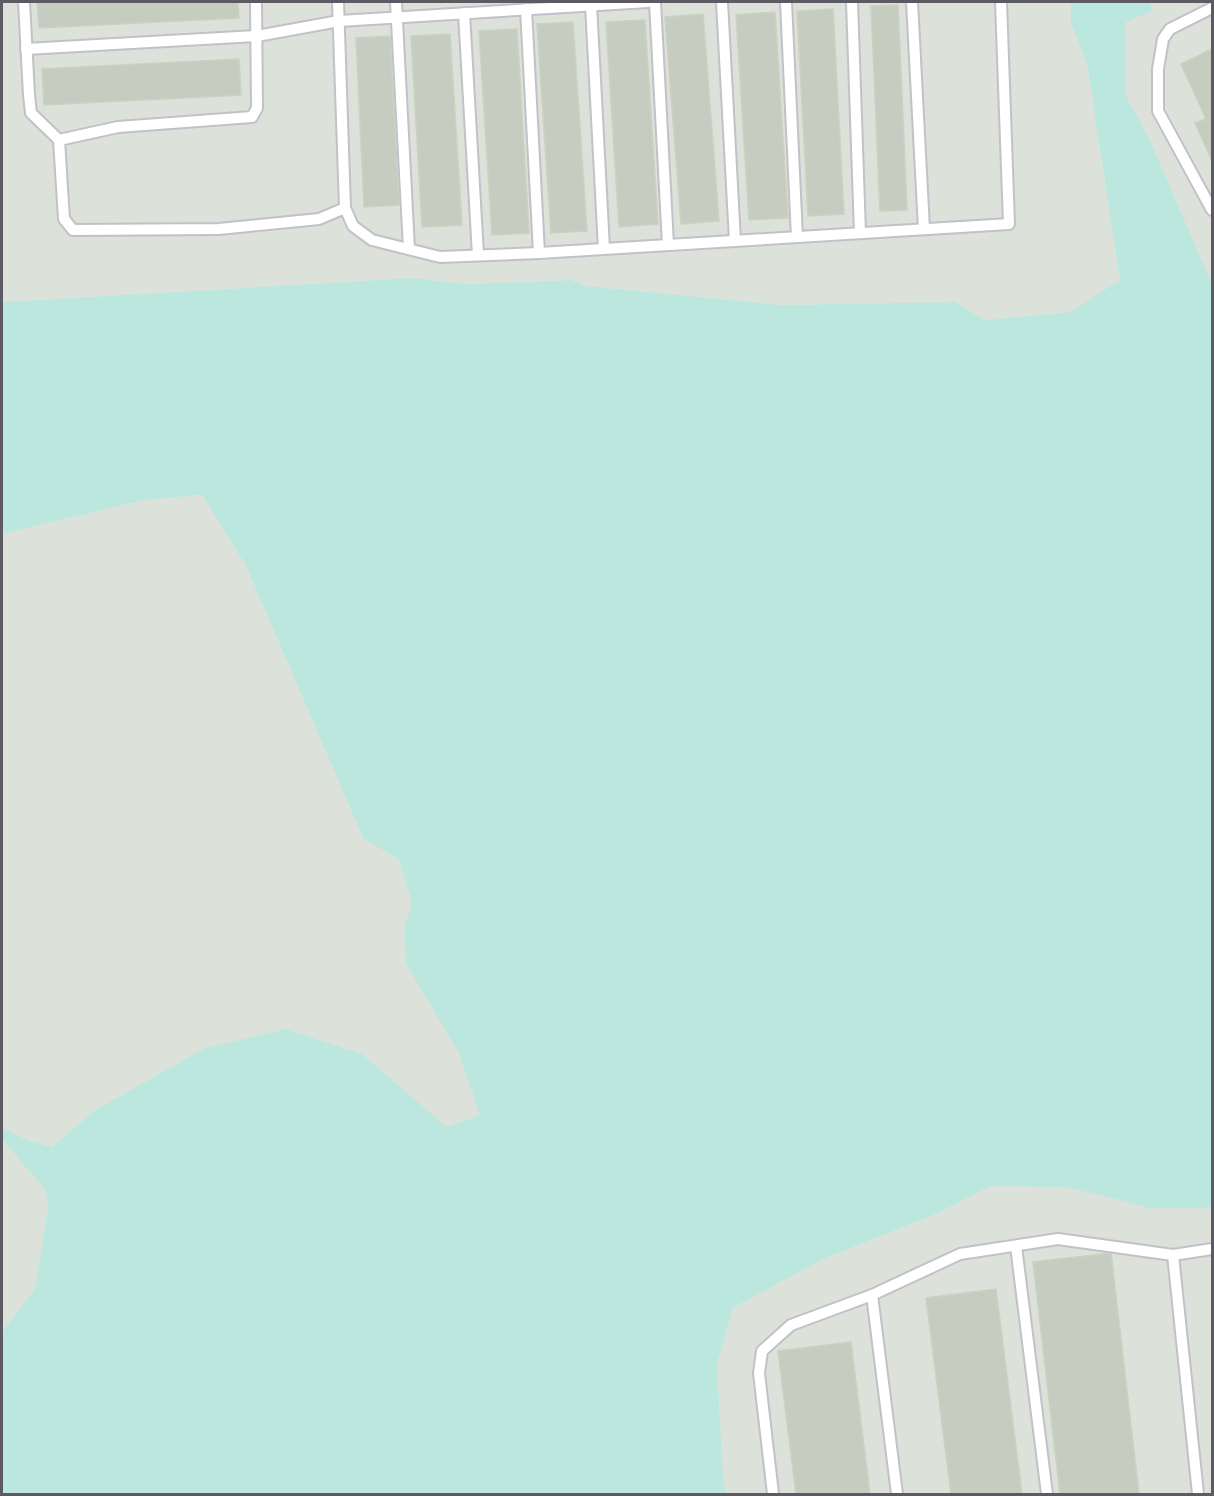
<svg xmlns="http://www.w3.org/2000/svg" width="1214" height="1496" viewBox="0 0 1214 1496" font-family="Cabin,sans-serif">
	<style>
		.industrial { fill: #dce1d9 }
		.green { fill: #bce7de }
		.building { fill: #c6ccc0; stroke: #c9d3bf; stroke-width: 1.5 }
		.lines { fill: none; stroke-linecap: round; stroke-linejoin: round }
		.service-casing { stroke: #c4c0c9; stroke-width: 14 }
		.service { stroke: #fff; stroke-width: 10 }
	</style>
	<rect width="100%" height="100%" fill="#e7eee1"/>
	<g class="industrial">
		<path d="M2,2H1071V23L1087,64L1120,280L1070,312L985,320L955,302L781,305L587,286L571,280L466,284L413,278L2,302Z"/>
		<path d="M1150,2H1212V284L1149,138L1125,94L1126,21L1152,11Z"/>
		<path d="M202,495L246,566L363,838L399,860L412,904L404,927L406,964L459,1053L480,1115L447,1127L362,1054L286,1029L205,1048L95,1110L52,1147L28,1140L2,1128V534L144,500Z"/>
		<path d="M2,1139L45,1190L48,1207L35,1289L2,1332Z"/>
		<path d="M991,1186L1061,1187L1101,1195L1205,1208L1212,1206V1494H726L723,1476L717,1365L733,1308L821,1260L936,1214Z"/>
	</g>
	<path class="green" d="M1071,2H1150L1153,11L1126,22L1125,94L1149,138L1212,284V1206L1205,1208H1149L1101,1195L1061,1187L991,1186L936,1214L821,1260L733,1308L717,1365L723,1476L726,1494H2V1332L35,1289L48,1207L45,1190L2,1139V1128L28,1140L52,1147L95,1110L205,1048L286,1029L362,1054L447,1127L480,1115L459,1053L406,964L404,927L412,904L399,860L363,838L246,566L202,495L144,500L2,534V302L413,278L466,284L571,280L587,286L781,305L955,302L985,320L1070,312L1120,280L1087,64L1071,23Z"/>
	<g class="building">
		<path d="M37,2H238L239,18L39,28Z"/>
		<path d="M898,5L907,210L880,211L871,6Z"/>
		<path d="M833,9L844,214L808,216L797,11Z"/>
		<path d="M775,12L788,218L749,220L736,15Z"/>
		<path d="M703,14L719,221L681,224L665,17Z"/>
		<path d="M645,20L658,224L619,227L606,22Z"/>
		<path d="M573,22L587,231L551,233L537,24Z"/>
		<path d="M517,29L529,233L492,235L479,31Z"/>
		<path d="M450,34L462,225L422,227L411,36Z"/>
		<path d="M390,36L399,205L364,207L356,38Z"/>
		<path d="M1212,49V161L1195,123L1206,119L1181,64Z"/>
		<path d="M239,59L241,95L44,105L42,69Z"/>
		<path d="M1111,1253L1139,1494H1060L1033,1262Z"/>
		<path d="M996,1289L1022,1494H951L926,1298Z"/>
		<path d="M851,1342L870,1494H796L778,1351Z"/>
	</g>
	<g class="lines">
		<defs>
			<g id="service">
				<path d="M24,2L29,95L31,113L59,140L64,219L73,230L219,229L319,219L345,208"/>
				<path d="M338,2L345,208L353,226L372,240L440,257L539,253L1009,224L1001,2"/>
				<path d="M396,2L409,249"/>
				<path d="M655,2L668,245"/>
				<path d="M722,2L735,241"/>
				<path d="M786,2L797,237"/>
				<path d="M852,2L860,233"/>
				<path d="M912,2L924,229"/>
				<path d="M591,5L604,249"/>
				<path d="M1212,8L1170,29L1163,39L1158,69V111L1212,210"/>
				<path d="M526,9L539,253"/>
				<path d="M464,13L478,255"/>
				<path d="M26,49L257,36L339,21L648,2"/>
				<path d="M59,140L118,127L252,117L257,108L256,2"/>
				<path d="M1016,1246L1047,1494"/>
				<path d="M1173,1255L1198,1494"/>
				<path d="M773,1494L759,1373L762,1351L791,1325L872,1295"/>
				<path d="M897,1494L872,1295L960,1254L1058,1239L1173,1255L1212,1249"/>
			</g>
		</defs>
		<use href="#service" class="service-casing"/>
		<use href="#service" class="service"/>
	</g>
	<rect width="1214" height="1496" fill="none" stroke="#5d5a63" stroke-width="6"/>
</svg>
